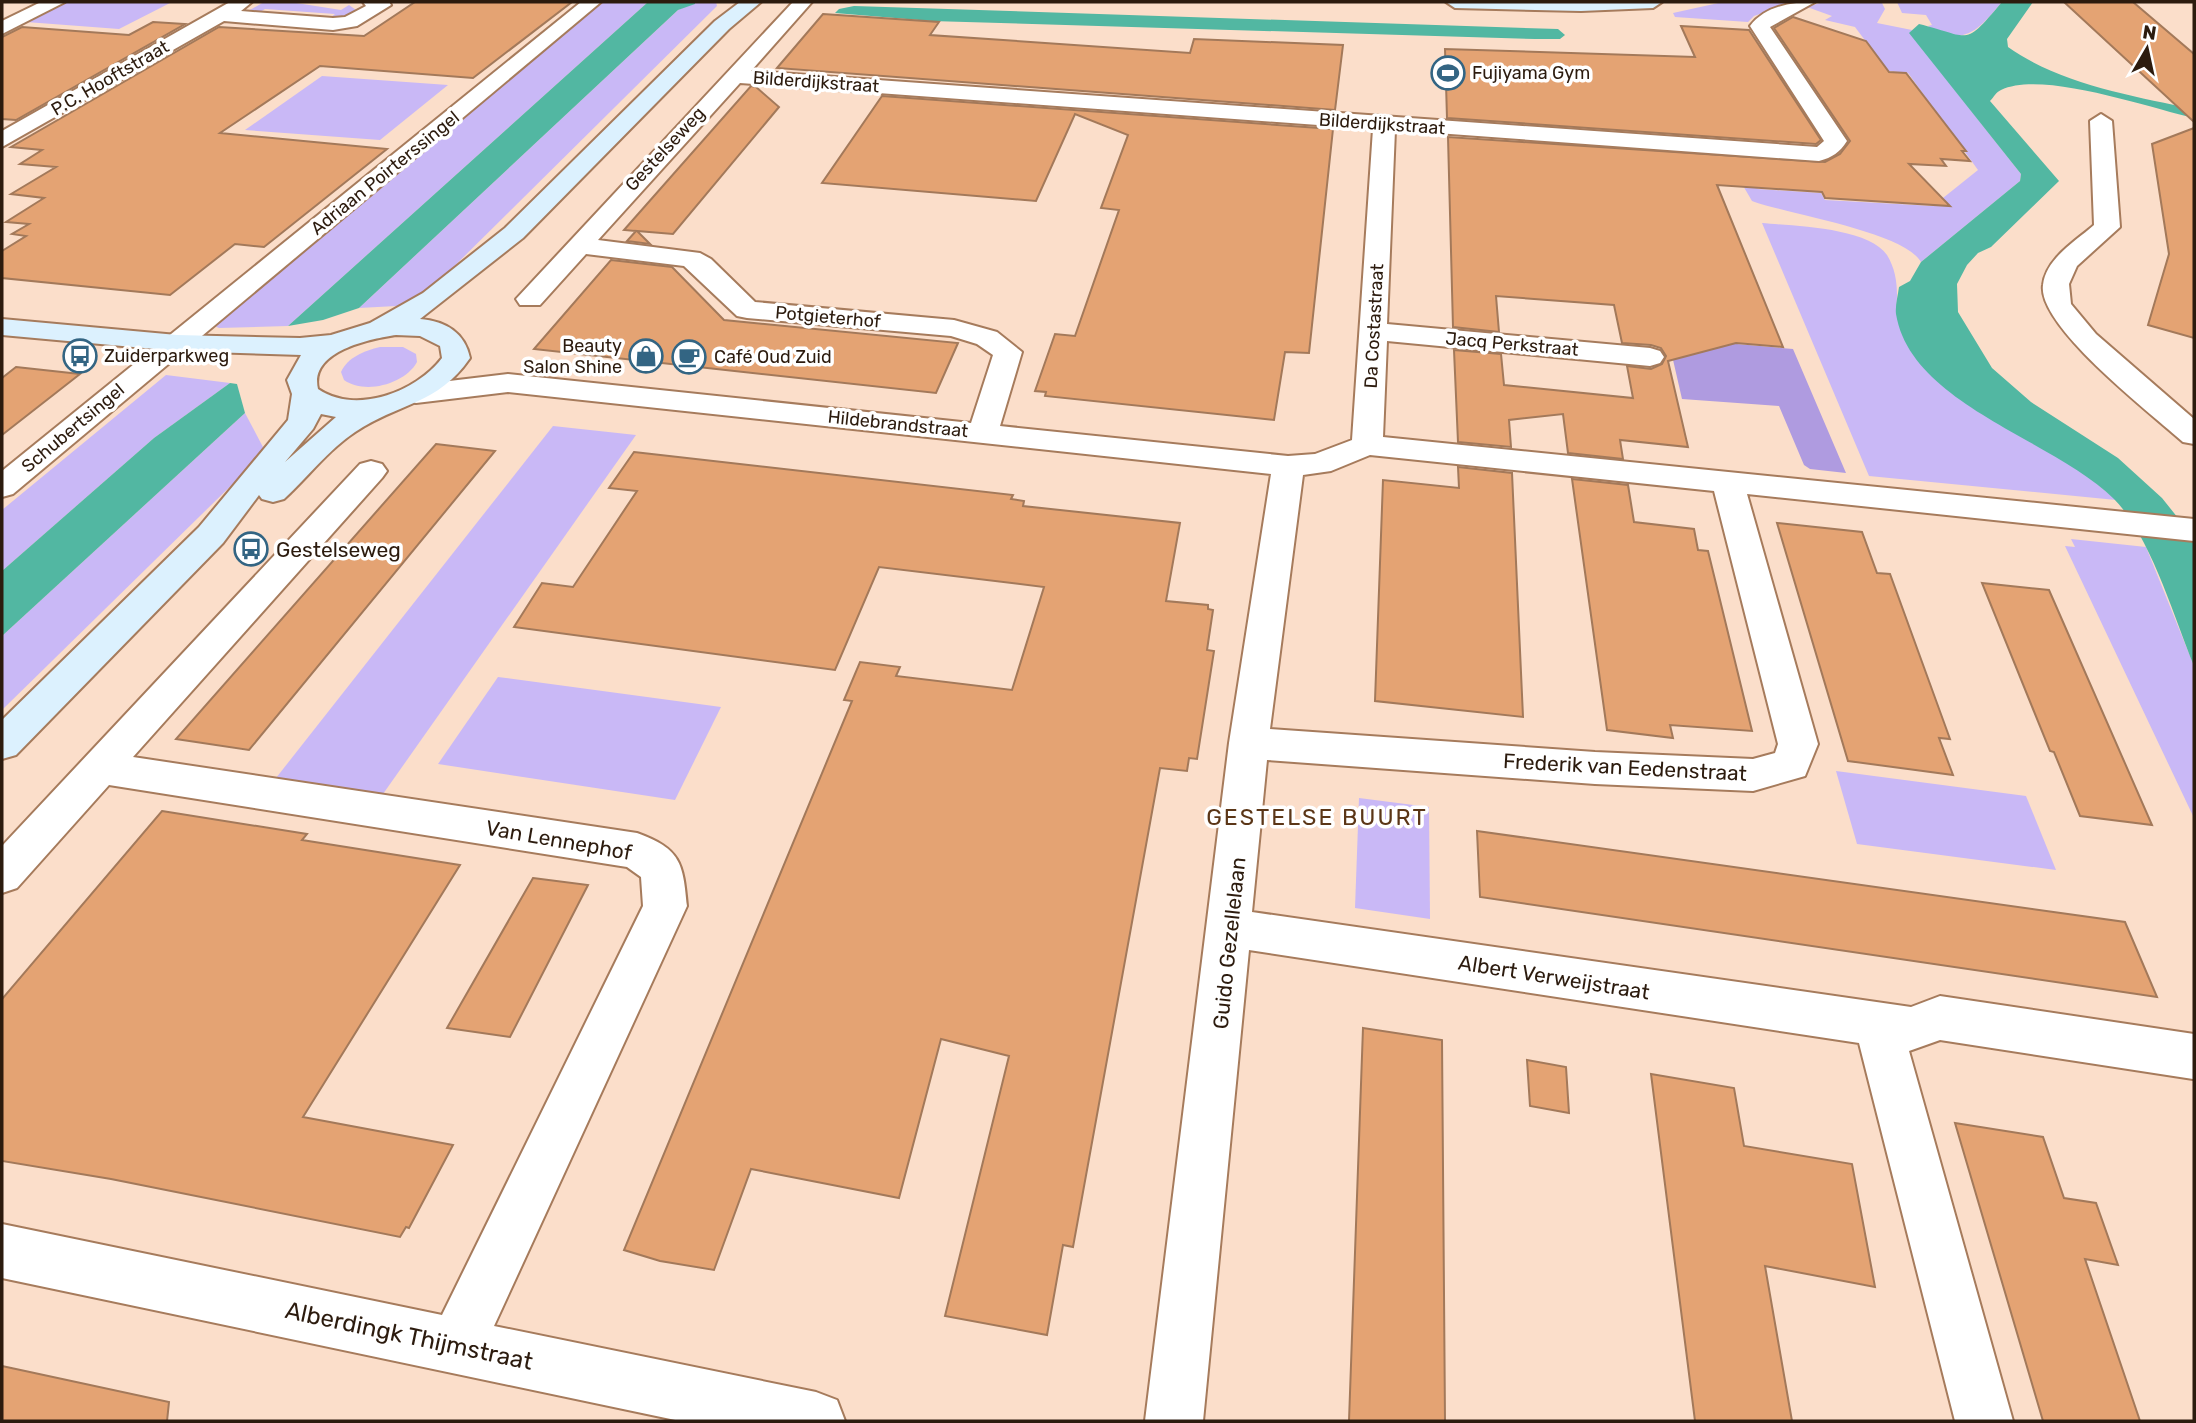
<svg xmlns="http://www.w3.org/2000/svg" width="2196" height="1423" viewBox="0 0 2196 1423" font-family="Rubik,sans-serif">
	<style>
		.green { fill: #c9b8f6 }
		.forest { fill: #af9be0 }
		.water { fill: #52b7a2 }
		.building { fill: #e4a373; stroke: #a3795a; stroke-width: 2 }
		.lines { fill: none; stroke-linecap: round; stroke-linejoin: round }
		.street-casing { stroke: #a67b5c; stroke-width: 4 }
		.secondary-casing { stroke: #a67b5c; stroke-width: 4 }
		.street { fill: #fff; fill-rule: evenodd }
		.secondary { fill: #dcf1fe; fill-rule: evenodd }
		.labels { text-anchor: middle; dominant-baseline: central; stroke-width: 7; stroke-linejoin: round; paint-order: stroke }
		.far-poi-label { font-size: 18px; fill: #2c1b0e; stroke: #fff; text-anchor: start }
		.far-street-label { font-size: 18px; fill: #2c1b0e; stroke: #fff }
		.poi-label { font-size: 21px; fill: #2c1b0e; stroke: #fff; text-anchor: start }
		.street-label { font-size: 21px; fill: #2c1b0e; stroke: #fff }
		.neighbourhood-label { font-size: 23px; letter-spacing: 2px; fill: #5b3617; stroke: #fff }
		.near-street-label { font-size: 24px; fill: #2c1b0e; stroke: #fff }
	</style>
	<rect width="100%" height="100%" fill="#fbdeca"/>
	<g class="green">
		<path d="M67,2H172L119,29L26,22Z"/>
		<path d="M264,2H290L341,10L349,5L356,10L346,17L327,20L335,14L265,9L255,15L243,14Z"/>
		<path d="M602,2H648L288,326L219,328L212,325Z"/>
		<path d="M695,2H716L717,6L415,305L359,308L678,10Z"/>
		<path d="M1723,2H1794L1754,16L1748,22L1675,17L1673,13Z"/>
		<path d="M1823,2L1882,3L1885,9L1877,23L1912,30L1910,33L2021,174L2020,181L1921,262C1904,232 1787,214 1752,201L1724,153L1739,154L1758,189L1821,193L1825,200L1933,206L1978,170L1908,73L1888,71L1855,27L1825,20L1832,16L1807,7Z"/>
		<path d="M1897,2H2002C1979,29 1965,48 1928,26L1932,25L1926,15L1902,13Z"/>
		<path d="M322,76L448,85L380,140L245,130Z"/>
		<path d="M1762,223C1792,226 1868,227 1887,255C1898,273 1898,293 1896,313L1975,409L2083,472L2116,500L1869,476Z"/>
		<path d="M380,347H403L416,354L417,362C405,384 365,395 344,380L341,372C348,357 364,351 380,347Z"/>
		<path d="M166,375L230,383L154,438L2,571V510Z"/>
		<path d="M245,413L264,449L249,468L2,710V636Z"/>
		<path d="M553,426L636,435L383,794L276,778Z"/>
		<path d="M2071,539L2146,547L2194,666V818L2065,546L2075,547Z"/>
		<path d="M498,677L721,707L675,800L438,764Z"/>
		<path d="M1836,771L2026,796L2056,870L1857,844Z"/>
		<path d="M1359,798L1429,807L1430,919L1355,908Z"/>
	</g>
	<path class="forest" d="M1668,338L1793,349L1846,473L1810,469L1804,465L1779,406L1682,399Z"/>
	<g class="water">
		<path d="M648,2H695V4L678,10L359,308L323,320L288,326Z"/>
		<path d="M2002,2H2033L2007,39L2008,47C2060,84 2133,96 2194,109V118C2149,108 2042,70 2001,90C1996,92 1994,97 1990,101L2059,181L1991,247L1978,253L1967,265L1957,284L1958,312L1992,368L2031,402L2118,458L2162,498L2194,538V666C2174,617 2150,535 2114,499C2054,439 1911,405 1896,314C1895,306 1898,295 1899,287L1910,281L1921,262L2020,181L2021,174L1909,33L1919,24C1972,37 1963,48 2002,2Z"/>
		<path d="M854,6L1558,29L1565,35L1560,39H1535L931,21L835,13L839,9Z"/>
		<path d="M230,383L237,384L245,413L2,636V571L154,438Z"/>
	</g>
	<g class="building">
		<path d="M415,2H572L473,78L320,66L220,133L387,149L264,247L235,244L170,295L2,278V251L26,236L12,234L29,224L6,222L44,198L11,194L56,167L20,164L42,150L11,147L219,27L364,36Z"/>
		<path d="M2064,2H2133L2194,54V122Z"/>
		<path d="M823,14L939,22L930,35L1190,53L1194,39L1343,45L1335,110L777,68Z"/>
		<path d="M1793,17L1866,41L1889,72L1906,73L1966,151H1962L1970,161L1941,159L1946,166L1909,164L1950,206L1825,198L1822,192L1717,185L1783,347L1736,343L1668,361L1688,447L1620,440L1623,459L1568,453L1563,414L1509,420L1511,447L1458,442L1454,350L1501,354L1504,385L1633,398L1627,366L1651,369L1662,364L1666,356L1661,348L1651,345L1622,343L1614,305L1496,296L1499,332L1453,327L1448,137L1825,162L1840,154L1850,141L1774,28Z"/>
		<path d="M153,22L185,24L16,120L2,119V37L22,27L129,35Z"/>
		<path d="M1681,26L1749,30L1821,140L1816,144L1447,118L1445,49L1695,57Z"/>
		<path d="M751,86L756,87L779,107L673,234L637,231L650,244L627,241L636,231L624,230Z"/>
		<path d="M882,96L1333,129L1309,353L1285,352L1274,420L1045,396L1046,392L1035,391L1055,334L1075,336L1119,210L1101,208L1128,135L1075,114L1036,201L822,183Z"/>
		<path d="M2194,128V338L2148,325L2169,254L2152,144Z"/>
		<path d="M611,260L672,267L724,320L958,343L936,393L534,349Z"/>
		<path d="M16,367L80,374L2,435V378Z"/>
		<path d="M436,444L495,451L249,750L176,739Z"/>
		<path d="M634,452L1013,495L1011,499L1024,501L1023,506L1180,523L1166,601L1208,605V609L1213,610L1207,650L1214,651L1197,759L1189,758L1187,771L1160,768L1073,1247L1063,1245L1047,1335L945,1316L1009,1056L941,1039L899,1198L751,1169L714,1270L660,1261L624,1250L852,701L844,700L860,662L900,667L896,676L1012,690L1044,587L879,567L835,670L514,627L542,583L573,587L637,491L609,488Z"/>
		<path d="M1458,467L1512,473L1523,717L1375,701L1383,480L1459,488Z"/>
		<path d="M1572,479L1628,485L1634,522L1694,529L1698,550L1708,551L1752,731L1670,725L1673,738L1607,730Z"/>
		<path d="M1777,523L1862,532L1877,573L1890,574L1950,739L1939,738L1953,775L1848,761Z"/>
		<path d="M1982,583L2049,590L2152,825L2080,816L2054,752L2050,751Z"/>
		<path d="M162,811L307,834L302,840L460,865L303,1117L453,1145L409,1228L406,1227L400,1237L111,1179L2,1161V999Z"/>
		<path d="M1477,831L2125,922L2157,997L1480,897Z"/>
		<path d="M533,878L588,885L510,1037L447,1028Z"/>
		<path d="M1363,1028L1442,1040L1445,1421H1349Z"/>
		<path d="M1527,1060L1566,1067L1569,1113L1530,1106Z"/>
		<path d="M1651,1074L1734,1088L1744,1146L1852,1164L1875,1287L1765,1266L1792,1421H1695Z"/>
		<path d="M1955,1123L2043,1137L2064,1198L2096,1203L2118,1265L2085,1259L2140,1421H2043Z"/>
		<path d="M2,1366L169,1402L167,1421H2Z"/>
	</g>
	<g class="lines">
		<defs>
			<g id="street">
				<path d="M41,2H65L2,34V21Z"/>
				<path d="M230,2H252L241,11L333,18L345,17L366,6L363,2H389L391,5L357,26L333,30L224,21L2,147V131Z"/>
				<path d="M581,2H601L13,494L2,497V471Z"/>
				<path d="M793,2H812L751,71L1817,147L1824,141L1750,26C1765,6 1792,2 1815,2L1770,27L1847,141C1839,153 1833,157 1819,161L1395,130L1387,324L1650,348L1660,351L1664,357L1660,363L1650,366L1387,341L1383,437L2194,519V541L1747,494L1818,744L1805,776L1753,791L1595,784L1267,760L1252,912L1911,1007L1940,996L2194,1034L2193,1079L1940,1040L1909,1051L2013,1421H1955L1859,1043L1249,950L1203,1421H1145L1229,743L1271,474L508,392L416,403L406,400L401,394L406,388L416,385L508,374L971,423L993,355L977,344L951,336L747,318L737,316L684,266L586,254L540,305H520L516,299ZM740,83L1373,129L1352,440L1315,454L1288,456L1000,426L1022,352L997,332L954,320L755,302L711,259L700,253L598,240ZM1370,455L1714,491L1778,744L1775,753L1753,759L1595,752L1270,729L1303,475L1331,471Z"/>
				<path d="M2101,114L2112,121L2120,227L2077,266L2069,284L2071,304L2096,334L2194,419V444L2183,442C2152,414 2037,326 2043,285C2046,258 2076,241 2094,225L2090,121Z"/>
				<path d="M371,461L382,464L387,471L382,478L133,757L637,833C681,849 683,863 687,906L494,1326L816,1392L837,1400L845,1421H680L2,1278V1224L442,1315L643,906L641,877L627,867L109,785L17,888L2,893V846L360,464Z"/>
			</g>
			<g id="secondary">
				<path d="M740,2H761L729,29L523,238L420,319C446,321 465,333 470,358C438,405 398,403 355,432C329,449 307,478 284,499L273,502L262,499L259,495L223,543L16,755L2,759V720L199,527L288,420L292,394L287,380L301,355L177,351L2,335V319L177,335L300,338L331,335L370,323L423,293L505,228L715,21ZM396,335L420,336L440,346L442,358C416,392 356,415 318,389C309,351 370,339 396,335ZM321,414L336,417L285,462L313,429Z"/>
				<path d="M1446,2H1662L1653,8L1581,11L1455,8Z"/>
			</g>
		</defs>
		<use href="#street" class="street-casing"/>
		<use href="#secondary" class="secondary-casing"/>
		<use href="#street" class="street"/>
		<use href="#secondary" class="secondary"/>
	</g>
	<defs>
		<symbol id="stadium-ring" viewBox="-11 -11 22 22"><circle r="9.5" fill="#fff" stroke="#336583" stroke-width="1.5"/><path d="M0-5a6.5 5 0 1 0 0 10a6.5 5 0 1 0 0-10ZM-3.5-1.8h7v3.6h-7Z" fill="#336583"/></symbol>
		<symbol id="bus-ring" viewBox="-11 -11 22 22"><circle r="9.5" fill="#fff" stroke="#336583" stroke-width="1.5"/><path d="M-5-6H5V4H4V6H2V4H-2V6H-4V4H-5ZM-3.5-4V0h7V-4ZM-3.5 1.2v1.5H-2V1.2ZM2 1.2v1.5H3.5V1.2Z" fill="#336583"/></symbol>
		<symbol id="shop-ring" viewBox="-11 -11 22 22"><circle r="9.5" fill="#fff" stroke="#336583" stroke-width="1.5"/><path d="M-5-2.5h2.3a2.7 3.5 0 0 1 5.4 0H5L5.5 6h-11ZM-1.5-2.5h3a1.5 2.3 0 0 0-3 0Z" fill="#336583"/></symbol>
		<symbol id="cafe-ring" viewBox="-11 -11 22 22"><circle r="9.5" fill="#fff" stroke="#336583" stroke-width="1.5"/><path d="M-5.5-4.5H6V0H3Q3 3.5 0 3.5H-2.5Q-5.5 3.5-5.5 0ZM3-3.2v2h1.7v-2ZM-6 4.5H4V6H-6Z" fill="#336583"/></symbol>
	</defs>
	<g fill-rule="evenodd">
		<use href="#stadium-ring" x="1429" y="54" width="38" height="38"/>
		<use href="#bus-ring" x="61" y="337" width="38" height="38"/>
		<use href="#shop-ring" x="627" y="337" width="38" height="38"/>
		<use href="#cafe-ring" x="670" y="338" width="38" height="38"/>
		<use href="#bus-ring" x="232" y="530" width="38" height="38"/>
	</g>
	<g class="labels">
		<g class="far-poi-label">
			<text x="1472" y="73">Fujiyama Gym</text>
			<text x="622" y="346" text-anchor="end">Beauty<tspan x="622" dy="21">Salon Shine</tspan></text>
			<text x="104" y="356">Zuiderparkweg</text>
			<text x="714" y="357">Café Oud Zuid</text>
		</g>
		<g class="far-street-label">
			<text transform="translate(110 78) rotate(-30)">P.C. Hooftstraat</text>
			<text transform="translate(816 82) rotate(4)">Bilderdijkstraat</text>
			<text transform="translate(1382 124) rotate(4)">Bilderdijkstraat</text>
			<text transform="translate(665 149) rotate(-47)">Gestelseweg</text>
			<text transform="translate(385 173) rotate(-39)">Adriaan Poirterssingel</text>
			<text transform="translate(828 317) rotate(5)">Potgieterhof</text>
			<text transform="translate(1374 326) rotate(-87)">Da Costastraat</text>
			<text transform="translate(1512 344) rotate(5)">Jacq Perkstraat</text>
			<text transform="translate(898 424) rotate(6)">Hildebrandstraat</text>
			<text transform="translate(73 428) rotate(-40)">Schubertsingel</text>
		</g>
		<g class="poi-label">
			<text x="276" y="549">Gestelseweg</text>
		</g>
		<g class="street-label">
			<text transform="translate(1625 767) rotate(3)">Frederik van Eedenstraat</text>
			<text transform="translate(559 840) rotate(10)">Van Lennephof</text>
			<text transform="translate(1229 943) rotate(-84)">Guido Gezellelaan</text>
			<text transform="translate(1554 977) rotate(9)">Albert Verweijstraat</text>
		</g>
		<g class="neighbourhood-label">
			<text x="1317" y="817">GESTELSE BUURT</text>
		</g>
		<g class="near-street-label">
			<text transform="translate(409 1336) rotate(12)">Alberdingk Thijmstraat</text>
		</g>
	</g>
	<rect width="2196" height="1423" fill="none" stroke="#2c1b0e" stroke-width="7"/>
	<g transform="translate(2147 49) rotate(9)" stroke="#ffffff" stroke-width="5" paint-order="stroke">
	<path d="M0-5L12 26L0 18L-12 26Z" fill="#2c1b0e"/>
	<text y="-10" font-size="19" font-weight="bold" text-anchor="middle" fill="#2c1b0e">N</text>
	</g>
</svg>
